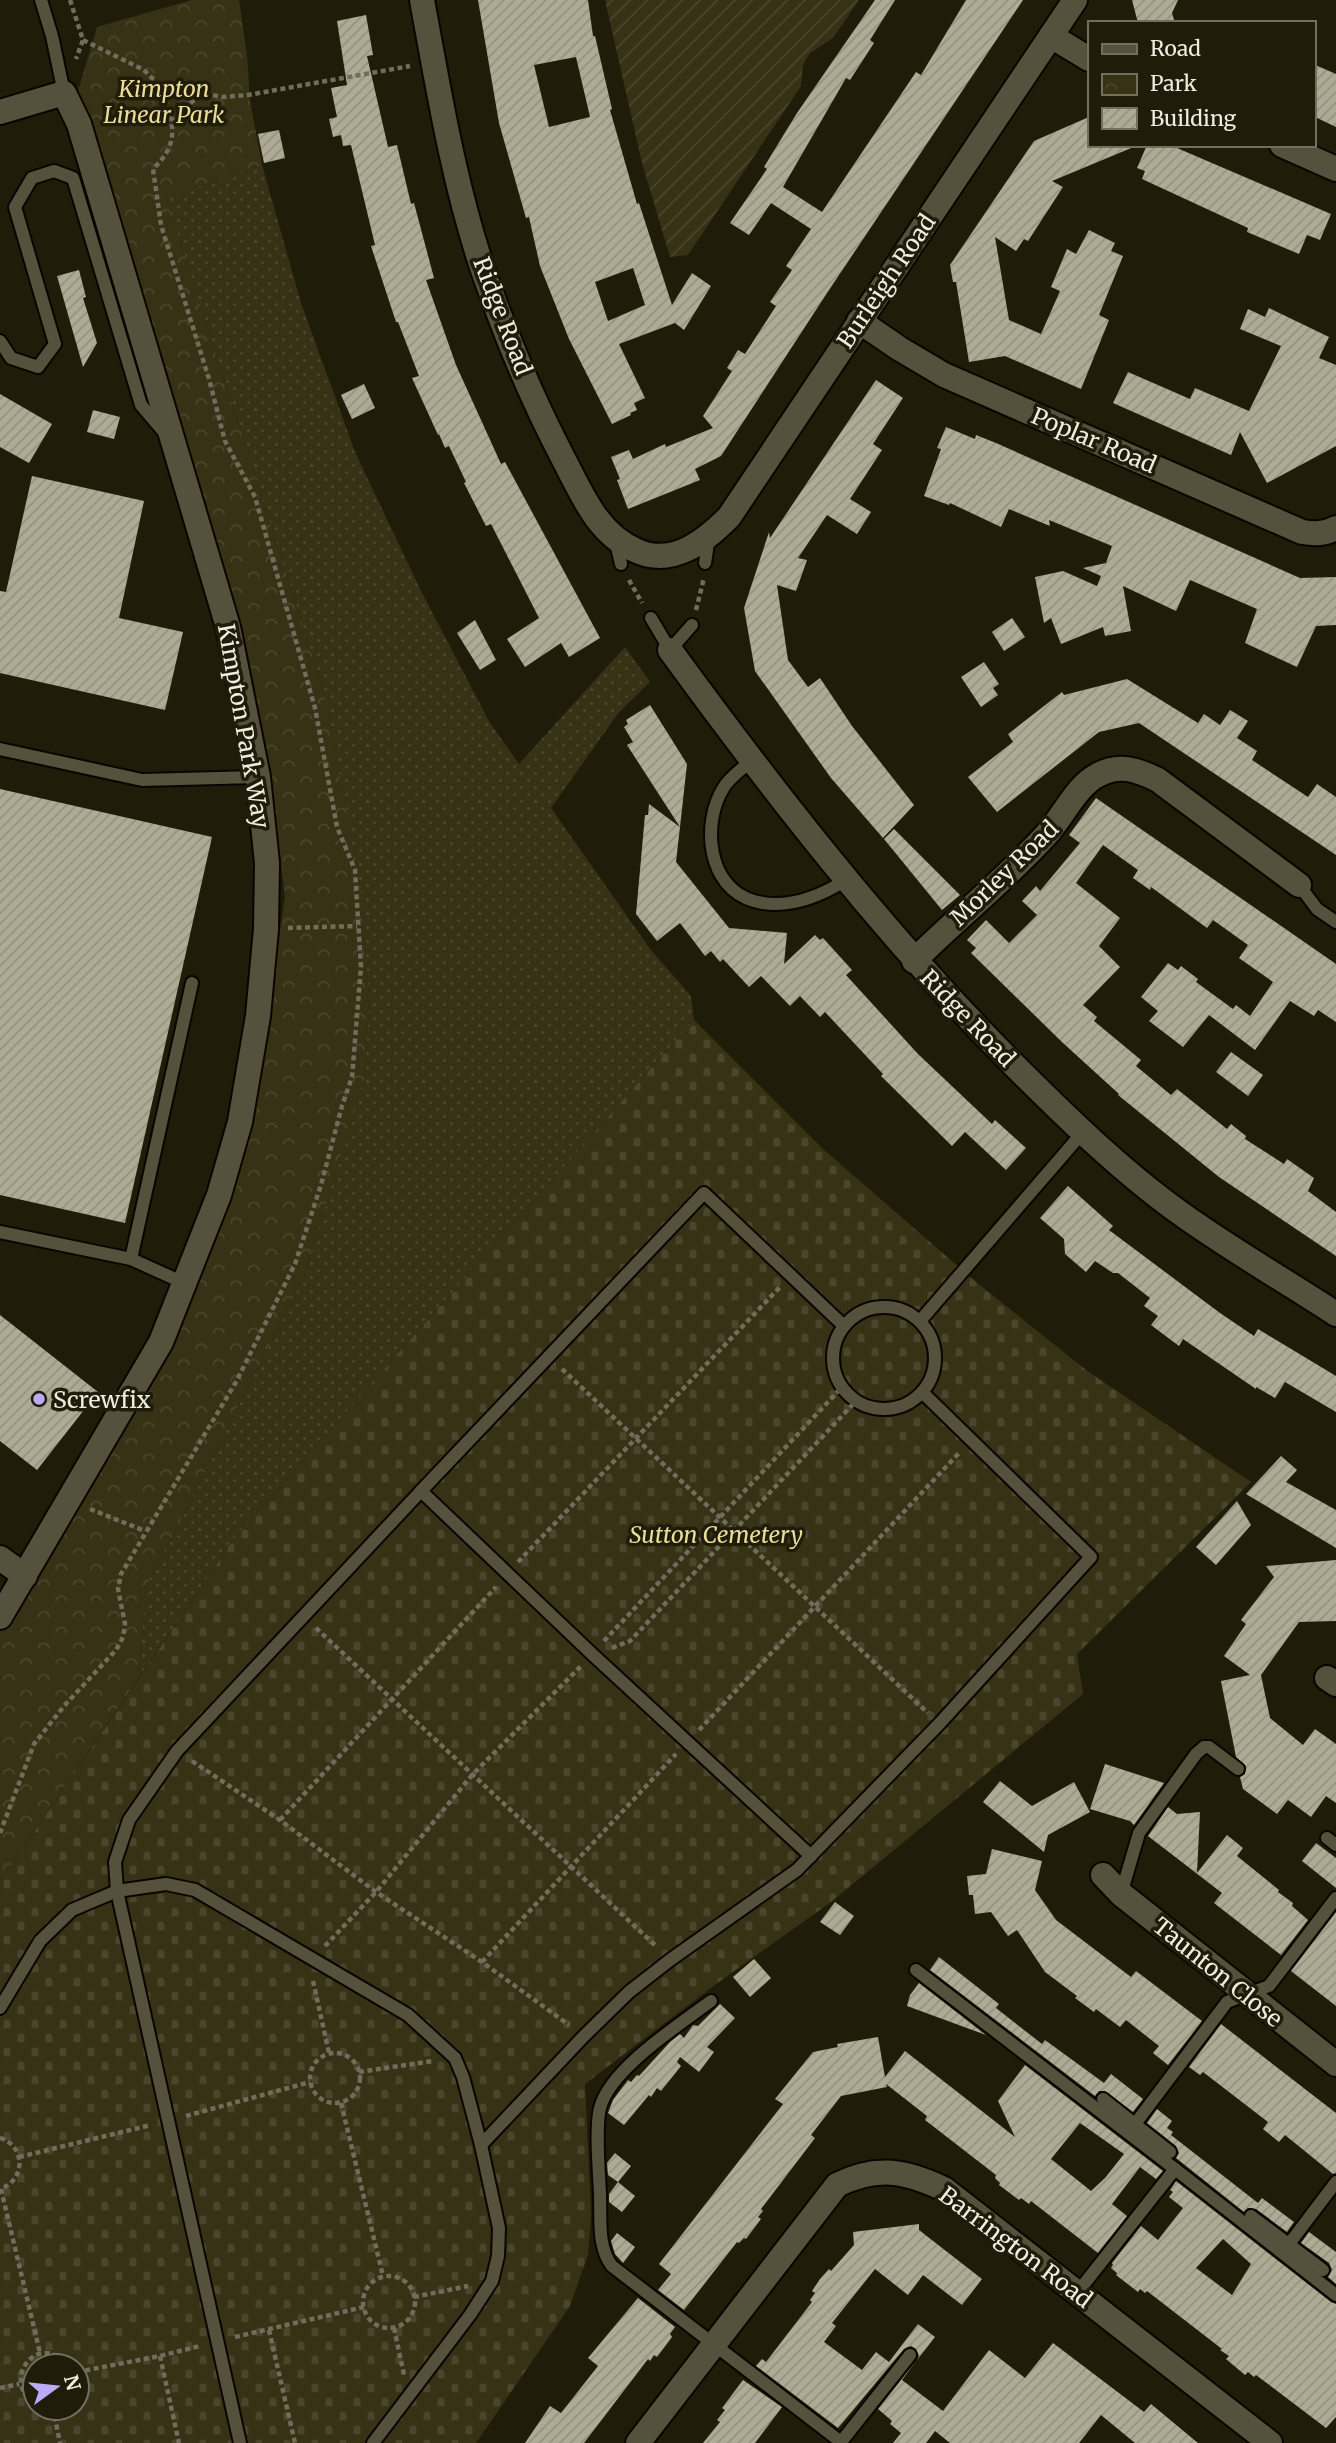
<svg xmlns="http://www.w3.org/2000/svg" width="1336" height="2443" viewBox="0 0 1336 2443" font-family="Merriweather,serif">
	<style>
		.grass { fill: url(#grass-dots) }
		.cemetery { fill: url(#cemetery-stones); fill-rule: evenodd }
		.park { fill: url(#park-crowns) }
		.garden { fill: url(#garden-furrows) }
		.building { fill: url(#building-hatch); fill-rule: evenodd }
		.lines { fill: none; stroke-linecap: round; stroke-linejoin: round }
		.service-casing { stroke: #090600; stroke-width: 16 }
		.minor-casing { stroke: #090600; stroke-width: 28 }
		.path { stroke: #706d5d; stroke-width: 4.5; stroke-dasharray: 5 3.5; stroke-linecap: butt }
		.service { stroke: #55513d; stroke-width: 12 }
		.minor { stroke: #55513d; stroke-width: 24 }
		.poi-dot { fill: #bbaaf6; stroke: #1f1c0a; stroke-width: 2.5 }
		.labels { text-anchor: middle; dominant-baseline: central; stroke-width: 7; stroke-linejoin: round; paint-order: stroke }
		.park-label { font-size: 23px; font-style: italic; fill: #ebdd99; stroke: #1f1c0a }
		.street-label { font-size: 23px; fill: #efece1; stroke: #1f1c0a }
		.poi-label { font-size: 23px; fill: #efece1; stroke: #1f1c0a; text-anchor: start }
	</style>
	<defs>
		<pattern id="grass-dots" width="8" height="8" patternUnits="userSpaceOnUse" patternTransform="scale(1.75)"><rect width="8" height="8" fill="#373216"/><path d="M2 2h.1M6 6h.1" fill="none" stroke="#4a462c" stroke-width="1.8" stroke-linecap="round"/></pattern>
		<pattern id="cemetery-stones" width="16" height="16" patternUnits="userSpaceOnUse" patternTransform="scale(1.75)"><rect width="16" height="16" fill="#373216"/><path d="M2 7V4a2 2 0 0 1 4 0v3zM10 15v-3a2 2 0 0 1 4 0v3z" fill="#4a462c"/></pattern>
		<pattern id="park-crowns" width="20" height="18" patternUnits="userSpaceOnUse" patternTransform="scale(1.75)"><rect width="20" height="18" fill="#373216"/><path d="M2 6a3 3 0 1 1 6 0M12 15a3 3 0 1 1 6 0" fill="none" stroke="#4a462c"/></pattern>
		<pattern id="garden-furrows" width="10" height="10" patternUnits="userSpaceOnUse" patternTransform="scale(1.75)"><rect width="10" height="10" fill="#373216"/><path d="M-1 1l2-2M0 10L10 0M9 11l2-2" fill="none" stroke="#4a462c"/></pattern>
		<pattern id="building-hatch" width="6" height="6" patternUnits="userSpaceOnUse" patternTransform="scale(1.75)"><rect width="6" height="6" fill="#aeaa94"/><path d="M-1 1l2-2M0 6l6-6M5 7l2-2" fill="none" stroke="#949180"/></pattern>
	</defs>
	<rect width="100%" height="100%" fill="#1f1c0a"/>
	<path class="grass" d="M262,165L301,303L355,452L421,591L490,723L519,764L625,647L650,682L619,712L551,808L650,949L691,996L694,1020L236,1536L140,1676L145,1589L304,1277L365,1075L369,996L360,888L325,695L166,197Z"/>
	<path class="cemetery" d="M694,1020L823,1149L976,1282L1086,1370L1251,1482L1077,1654L1083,1694L831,1902L712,1987L585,2084L591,2215L588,2255L570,2306L476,2443H0V1882L236,1536ZM35,2366H77V2408H35Z"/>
	<path class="park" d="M192,0H239L247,55L250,101L262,165L166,197L325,695L360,887L369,996L365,1076L304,1277L145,1589L140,1676L0,1882V1628L146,1390L251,1132L285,896L266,746L242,625L75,101L97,27Z"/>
	<path class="garden" d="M605,0H859L833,38L810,53L803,65L801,86L688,255L670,257L642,163Z"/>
	<g class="building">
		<path d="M478,0H588L593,36H595L612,109L610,110L637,204L639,203L672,305L692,273L711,286L684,330L675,323L619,344L645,398L634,403L637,410L630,413L631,415L612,424L569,339L540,266L529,217L526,218L499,123ZM576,57L590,117L549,127L534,65ZM633,268L645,305L608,321L595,282Z"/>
		<path d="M875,0H895L870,40L874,43L850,80L846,78L783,187L822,212L916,72L921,75L966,0H1023L827,293L721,456L695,469L700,480L628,509L617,480L620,479L611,457L629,450L633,459L665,444L666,447L713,428L703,416L732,371L727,368L738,350L745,354L776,306L770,302L792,270L786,266L811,229L771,203L749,235L730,223L767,169L764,167L797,113Z"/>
		<path d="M1132,0H1178L1172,13L1175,23H1138Z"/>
		<path d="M366,15L373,55L367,56L388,147L397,145L411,204L414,203L434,278L426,280L456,365L501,464L505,462L600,638L569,657L561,643L525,667L507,639L539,618L491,524L486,526L464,483L466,482L449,446L445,448L439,434L438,435L412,378L419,376L398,322H396L371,246L375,245L351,145L343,146L341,135L333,137L329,119L337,117L331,88L347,85L337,21Z"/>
		<path d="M1313,64L1336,74V127L1313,116Z"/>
		<path d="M1089,117V145L1136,146L1052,181L1063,187L1028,241L1024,239L1016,251L995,237L1009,320L1041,334L1060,291L1051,287L1067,249L1076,254L1089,230L1115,243L1111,251L1123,256L1099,315L1109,320L1081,389L1005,356L969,362L956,282H953L950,265L1034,141Z"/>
		<path d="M279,130L285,158L264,163L258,134Z"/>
		<path d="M1147,145H1170L1331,214L1320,240L1307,235L1299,254L1247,232L1248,228L1142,179L1145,171L1137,168Z"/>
		<path d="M79,270L86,297L83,298L97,343L83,367L57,276Z"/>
		<path d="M1269,308L1329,337L1319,358L1336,365V446L1267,483L1240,432L1231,455L1113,403L1128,372L1190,399L1195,388L1249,411L1281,346L1240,329L1248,309L1265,317Z"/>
		<path d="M876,380L903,398L873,444L882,450L850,499L871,512L857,534L827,515L798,558L807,560L796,591L777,585L788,660L808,687L820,678L852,726L914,805L883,838L831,778L755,671L744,608L769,532L770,538Z"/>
		<path d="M364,384L375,408L352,419L341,395Z"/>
		<path d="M0,394L52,424L29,463L0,447Z"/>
		<path d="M93,410L120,417L114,439L87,432Z"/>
		<path d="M946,427L975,439L976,435L996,443L1300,578L1336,577V625L1316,626L1297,667L1245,643L1257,609L1190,580L1176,611L1123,586L1131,631L1105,636L1103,627L1061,644L1051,618L1044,623L1035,577L1063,571L1097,586L1101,576L1083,568L1106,563L1112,546L1049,520L1050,526L1009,509L1001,527L950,503L949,505L924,496L941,449L937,448Z"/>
		<path d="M32,476L144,501L119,618L183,632L165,710L0,673V591L6,592Z"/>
		<path d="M1012,618L1025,637L1004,651L992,632Z"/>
		<path d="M475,620L496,660L480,670L457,633Z"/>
		<path d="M984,662L999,684L993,688L998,695L981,707L961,677Z"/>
		<path d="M1127,679L1198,723L1204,714L1220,725L1230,710L1248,721L1237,738L1257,751L1252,760L1308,797L1317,784L1336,797V855L1139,723L1099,732L997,812L968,777L1013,742L1008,734L1062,692L1064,695Z"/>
		<path d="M650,705L687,764L680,827L627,745L633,742L624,727L628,724L626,720Z"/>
		<path d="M0,789L212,837L125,1223L0,1195Z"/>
		<path d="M1096,798L1336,964V1022L1318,1010L1314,1016L1290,1001L1255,1050L1209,1015L1183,1047L1149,1021L1158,1011L1141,997L1168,963L1178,970L1181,966L1198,979L1196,982L1233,1009L1236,1005L1250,1016L1273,982L1239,958L1248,945L1213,920L1207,928L1151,887L1150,890L1133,878L1138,870L1103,845L1076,883L1120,918L1099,946L1120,967L1083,1005L1097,1017L1094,1021L1141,1060L1136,1066L1171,1095L1177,1089L1227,1129L1231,1124L1246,1136L1245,1139L1284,1164L1287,1159L1314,1178L1308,1191L1336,1212V1256L1219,1177L1118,1095L1119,1094L1063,1043L971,953L976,948L967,940L986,920L1009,943L1037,915L1022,901L1036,886L1040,891L1080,843L1069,835Z"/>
		<path d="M649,804L680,827L676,862L729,928L787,933L784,964L815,935L820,940L823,938L852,970L846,975L918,1054L992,1124L995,1120L1026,1148L1006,1170L965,1132L952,1146L881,1076L883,1074L825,1012L820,1017L800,996L790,1006L761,976L749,987L723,959L720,962L711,951L705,956L680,923L657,941L636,914L645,815H648Z"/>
		<path d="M894,829L960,895L942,910L884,839Z"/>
		<path d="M1231,1052L1263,1075L1248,1096L1216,1072Z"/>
		<path d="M1068,1186L1113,1226L1109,1230L1220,1313L1254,1336L1258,1329L1336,1376V1412L1285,1382L1275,1398L1256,1387V1389L1183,1339L1179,1346L1151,1325L1158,1316L1144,1306L1150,1298L1118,1273H1113L1095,1261L1086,1272L1065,1254L1064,1239L1040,1218Z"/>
		<path d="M0,1315L98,1392L37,1470L0,1441Z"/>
		<path d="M1281,1456L1297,1470L1286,1482L1336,1510V1548L1246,1494Z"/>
		<path d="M1237,1501L1251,1525L1216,1565L1196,1547Z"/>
		<path d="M1336,1560V1621L1299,1622L1261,1675L1270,1718L1303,1745L1315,1729L1336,1744V1803L1326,1796L1311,1817L1288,1800L1277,1814L1243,1789L1240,1777L1245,1774L1246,1766L1236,1757L1221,1681L1250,1675L1224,1656L1246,1624L1241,1620L1274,1577L1266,1566Z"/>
		<path d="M1105,1764L1164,1783L1134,1825L1130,1821L1090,1809Z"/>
		<path d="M1000,1781L1032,1806L1074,1782L1090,1812L1048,1835L1044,1852L983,1802Z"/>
		<path d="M1168,1807L1177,1814L1200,1812L1197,1873L1227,1835L1243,1848L1237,1856L1279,1890L1278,1892L1293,1903L1292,1906L1308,1920L1281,1955L1214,1903L1222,1893L1148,1836Z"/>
		<path d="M1316,1843L1336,1858V1888L1302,1861Z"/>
		<path d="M992,1849L1042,1861L1035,1890L1056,1920L1131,1977L1136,1971L1202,2021L1168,2065L1153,2053L1159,2046L1126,2020L1120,2027L1096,2009L1094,2012L1075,1998L1077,1996L1045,1972L1017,1930L1008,1936L991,1912L975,1914L973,1895H969L967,1876L986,1874Z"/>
		<path d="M835,1902L854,1916L840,1935L820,1922Z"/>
		<path d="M1336,1912V2006L1291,1971Z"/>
		<path d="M939,1957L999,2004L996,2008L1042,2044L1045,2040L1104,2083L1111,2074L1143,2099L1133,2112L1105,2091H1099L1095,2096L930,1970Z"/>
		<path d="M754,1959L771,1978L750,1997L733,1977Z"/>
		<path d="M919,1983L986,2035L907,2006L910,1995Z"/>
		<path d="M720,2004L735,2018L707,2047L714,2052L699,2072L680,2057L677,2062L681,2066L661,2091L657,2088L651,2097L649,2095L624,2125L608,2113L613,2100L628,2080L631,2082L637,2075L639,2076L670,2042L680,2034L684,2038L693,2025L698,2026Z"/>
		<path d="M1221,2024L1336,2113V2173L1333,2174L1285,2135L1279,2142L1263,2129L1268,2122L1203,2072L1200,2075L1189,2067Z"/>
		<path d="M878,2037L885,2077L905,2051L1015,2137L998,2101L1025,2065L1163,2171L1156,2179L1140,2167L1112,2204L1127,2216L1098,2253L1031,2201L1029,2204L1021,2198L1019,2200L999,2185L1000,2183L995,2178L996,2175L925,2120L927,2116L886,2084L887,2087L841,2096L811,2135L815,2138L761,2209L763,2211L758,2217L761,2219L746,2239L744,2238L739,2243L737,2242L684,2310L658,2290L671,2274L659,2264L783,2104L775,2099L813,2052L838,2047L837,2044ZM1080,2123L1124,2154L1105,2178L1091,2191L1051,2159Z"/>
		<path d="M1157,2109L1172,2121L1167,2128L1173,2132L1171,2135L1258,2203L1262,2198L1294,2222L1287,2232L1256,2209L1248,2208L1244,2212L1176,2158L1179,2153L1176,2146L1147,2123Z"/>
		<path d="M615,2153L631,2166L618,2182L608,2175L607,2163Z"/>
		<path d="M1176,2181L1331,2302L1336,2304V2417L1326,2428L1256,2375L1254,2377L1248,2372L1245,2375L1226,2359L1229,2356L1220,2350L1222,2349L1147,2291L1145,2293L1140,2289L1138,2292L1116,2275L1117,2273L1111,2268L1113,2265L1112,2263L1141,2226L1158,2240L1183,2208L1169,2197L1173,2192L1170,2190ZM1223,2239L1251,2264L1232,2295L1196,2268Z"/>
		<path d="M618,2182L635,2196L622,2212L609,2202V2194Z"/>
		<path d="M919,2224V2230L982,2279L962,2305L923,2275L908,2295L875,2269L832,2323L836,2326L824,2342L862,2370L876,2352L889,2362L918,2324L935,2337L917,2360L919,2356L916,2349L911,2346L904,2349L838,2428L756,2366L762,2359L766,2362L812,2302L810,2300L815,2293L812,2291L820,2279L829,2269L831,2271L854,2245L853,2232Z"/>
		<path d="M1309,2232L1336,2252V2284L1328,2277L1332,2270L1329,2263L1301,2243Z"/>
		<path d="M617,2233L635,2247L623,2263L615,2254L611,2241Z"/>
		<path d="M638,2298L675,2327L670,2334L672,2337L657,2357L654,2355L650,2361L648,2359L584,2443H525L550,2406L561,2413L598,2366L588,2358Z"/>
		<path d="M1053,2343L1144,2412L1151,2404L1198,2443H1135L1101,2415L1079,2443H950L935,2431L926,2443H893L901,2433L890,2424L892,2421L878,2409L916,2361L902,2380L943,2411L989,2350L1025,2378Z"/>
		<path d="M743,2380L782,2407L755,2443H703L720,2422L717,2420L725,2410L722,2408Z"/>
	</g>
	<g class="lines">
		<defs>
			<g id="service">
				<path d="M41,0L52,36L64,93"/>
				<path d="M0,341L11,358L38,367L55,344L15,207L32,178L54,171L73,178L141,405L164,432"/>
				<path d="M615,539L621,564"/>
				<path d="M705,563L709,537"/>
				<path d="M651,618L670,650L692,625"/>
				<path d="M0,749L142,780L258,777"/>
				<path d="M751,761C742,769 730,777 724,787C701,823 707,888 754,901C786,910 819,897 846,880"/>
				<path d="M1299,885L1317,909L1336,922"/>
				<path d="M0,1232L131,1259"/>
				<path d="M184,1283L131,1259L192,983"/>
				<circle cx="884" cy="1358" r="51"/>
				<path d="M920,1321L1083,1132"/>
				<path d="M1327,1838L1336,1845"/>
				<path d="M811,1856L592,1654L421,1491L704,1193L844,1326"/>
				<path d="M1121,1894L1139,1833L1196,1754L1204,1747H1209L1238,1769"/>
				<path d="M916,1970L1175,2169L1077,2293"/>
				<path d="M711,2001C679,2025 610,2069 600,2108C595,2129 599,2170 600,2194C601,2217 597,2247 612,2266L841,2442L910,2355"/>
				<path d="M0,2008L40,1941L72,1910L117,1891L166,1884L195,1890L408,2015L455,2058L463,2077L481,2145L499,2228L498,2256L492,2281L470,2315L373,2443"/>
				<path d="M1103,2099L1170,2152"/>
				<path d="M1135,2124L1227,2002L1269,1986L1336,1898"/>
				<path d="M481,2145L584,2036L629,1992L670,1960L797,1870L940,1723L1091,1557L922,1392"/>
				<path d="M1175,2169L1336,2295"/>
				<path d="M1251,2216L1323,2270"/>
				<path d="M1289,2244L1336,2182"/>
				<path d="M240,2443L117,1891L115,1862L129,1820L177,1751L421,1491"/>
			</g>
			<g id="minor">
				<path d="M422,0C439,92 454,185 484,273C506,336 532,399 563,458C582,494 597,534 637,551C673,567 705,541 729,517L1075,0"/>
				<path d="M1051,36L1089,59"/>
				<path d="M0,112L64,93L79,124L228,627L258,777L267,863L266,929L258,1016L240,1122L219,1195L161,1342L0,1617"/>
				<path d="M1282,145L1336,169"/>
				<path d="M859,321L900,349L944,375L1302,532C1315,534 1325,534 1336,528"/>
				<path d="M670,650C775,794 885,935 1011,1062C1063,1114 1120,1170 1180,1213C1230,1249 1284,1280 1336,1314"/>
				<path d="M914,961C957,918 1005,880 1046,835C1062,818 1077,785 1098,775C1119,763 1138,770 1158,780L1299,885"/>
				<path d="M0,1558L25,1576"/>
				<path d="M1327,1678L1336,1684"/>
				<path d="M1103,1875L1121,1894L1336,2064"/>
				<path d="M638,2443L837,2185C877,2165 906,2171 944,2189L1270,2443"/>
			</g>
		</defs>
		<use href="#service" class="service-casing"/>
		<use href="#minor" class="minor-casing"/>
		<g class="path">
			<path d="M70,0L83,40L76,59"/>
			<path d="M83,40L144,70L160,86L223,97L248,95L410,66"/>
			<path d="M173,122L185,108L203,92"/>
			<path d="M629,580L642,603"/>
			<path d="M696,610L704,578"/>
			<path d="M288,928L357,926"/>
			<path d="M562,1369L928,1713"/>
			<path d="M90,1509L145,1531"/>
			<path d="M518,1562L780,1287"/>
			<path d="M316,1628L657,1947"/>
			<path d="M604,1641L843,1386"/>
			<path d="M612,1648L630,1641L856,1401"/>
			<path d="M699,1730L959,1453"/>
			<path d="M192,1761L280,1820L376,1892L482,1962L569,2025"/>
			<path d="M280,1820L496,1587"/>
			<path d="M0,1833L34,1744L64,1706L116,1650L123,1637L125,1624L118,1589L121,1574L236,1382L295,1264L321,1185L342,1106L352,1077L361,967L355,870L337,827L315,708L255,497L225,441L209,379L161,225L153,169C183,140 172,121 160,86"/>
			<path d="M325,1946L376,1892L472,1775L581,1666"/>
			<path d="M482,1962L676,1754"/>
			<path d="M313,1981L329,2053"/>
			<circle cx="335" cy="2078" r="25"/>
			<path d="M359,2072L433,2061"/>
			<path d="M341,2103L383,2276"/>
			<path d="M186,2116L310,2082"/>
			<path d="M0,2138C26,2146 26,2180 0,2189"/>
			<path d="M19,2157L151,2125"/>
			<path d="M1,2189L40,2353"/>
			<circle cx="389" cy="2302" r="26"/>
			<path d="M414,2297L468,2286"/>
			<path d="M394,2328L404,2375"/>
			<path d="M269,2330L295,2443"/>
			<path d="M235,2337L364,2307"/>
			<path d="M160,2356L179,2443"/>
			<path d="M77,2372L160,2356L200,2346"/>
			<path d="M0,2388L19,2384"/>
			<path d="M35,2403C0,2383 37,2328 68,2366"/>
			<path d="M53,2408L60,2443"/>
		</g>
		<use href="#service" class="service"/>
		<use href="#minor" class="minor"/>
	</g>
	<circle class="poi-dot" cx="39" cy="1399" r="7"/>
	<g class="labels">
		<g class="park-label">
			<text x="164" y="88">Kimpton<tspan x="164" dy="26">Linear Park</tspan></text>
			<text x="716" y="1534">Sutton Cemetery</text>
		</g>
		<g class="street-label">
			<text transform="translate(886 281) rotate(-56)">Burleigh Road</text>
			<text transform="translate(503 316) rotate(69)">Ridge Road</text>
			<text transform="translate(1094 440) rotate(23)">Poplar Road</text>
			<text transform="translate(244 726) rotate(80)">Kimpton Park Way</text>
			<text transform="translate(1004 873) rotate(-44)">Morley Road</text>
			<text transform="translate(968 1018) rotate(46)">Ridge Road</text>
			<text transform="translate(1218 1972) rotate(39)">Taunton Close</text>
			<text transform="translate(1016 2247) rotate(37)">Barrington Road</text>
		</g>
		<g class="poi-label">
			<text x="53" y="1399">Screwfix</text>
		</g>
	</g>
	<rect x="1088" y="21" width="228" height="126" fill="#1f1c0a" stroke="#726f60" stroke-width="2"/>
	<rect x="1102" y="44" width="35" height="10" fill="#55513d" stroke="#726f60" stroke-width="2"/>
	<text x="1150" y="56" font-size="21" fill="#efece1">Road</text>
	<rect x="1102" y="74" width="35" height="21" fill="url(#park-crowns)" stroke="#726f60" stroke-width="2"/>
	<text x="1150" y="91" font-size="21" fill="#efece1">Park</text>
	<rect x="1102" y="108" width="35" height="21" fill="url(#building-hatch)" stroke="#726f60" stroke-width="2"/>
	<text x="1150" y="126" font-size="21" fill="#efece1">Building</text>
	<g transform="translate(56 2387) rotate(75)"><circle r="33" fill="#1f1c0a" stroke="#726f60" stroke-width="2"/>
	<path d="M0-5L12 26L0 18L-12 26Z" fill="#bbaaf6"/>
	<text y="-10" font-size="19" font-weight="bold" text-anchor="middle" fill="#efece1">N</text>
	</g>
</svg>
